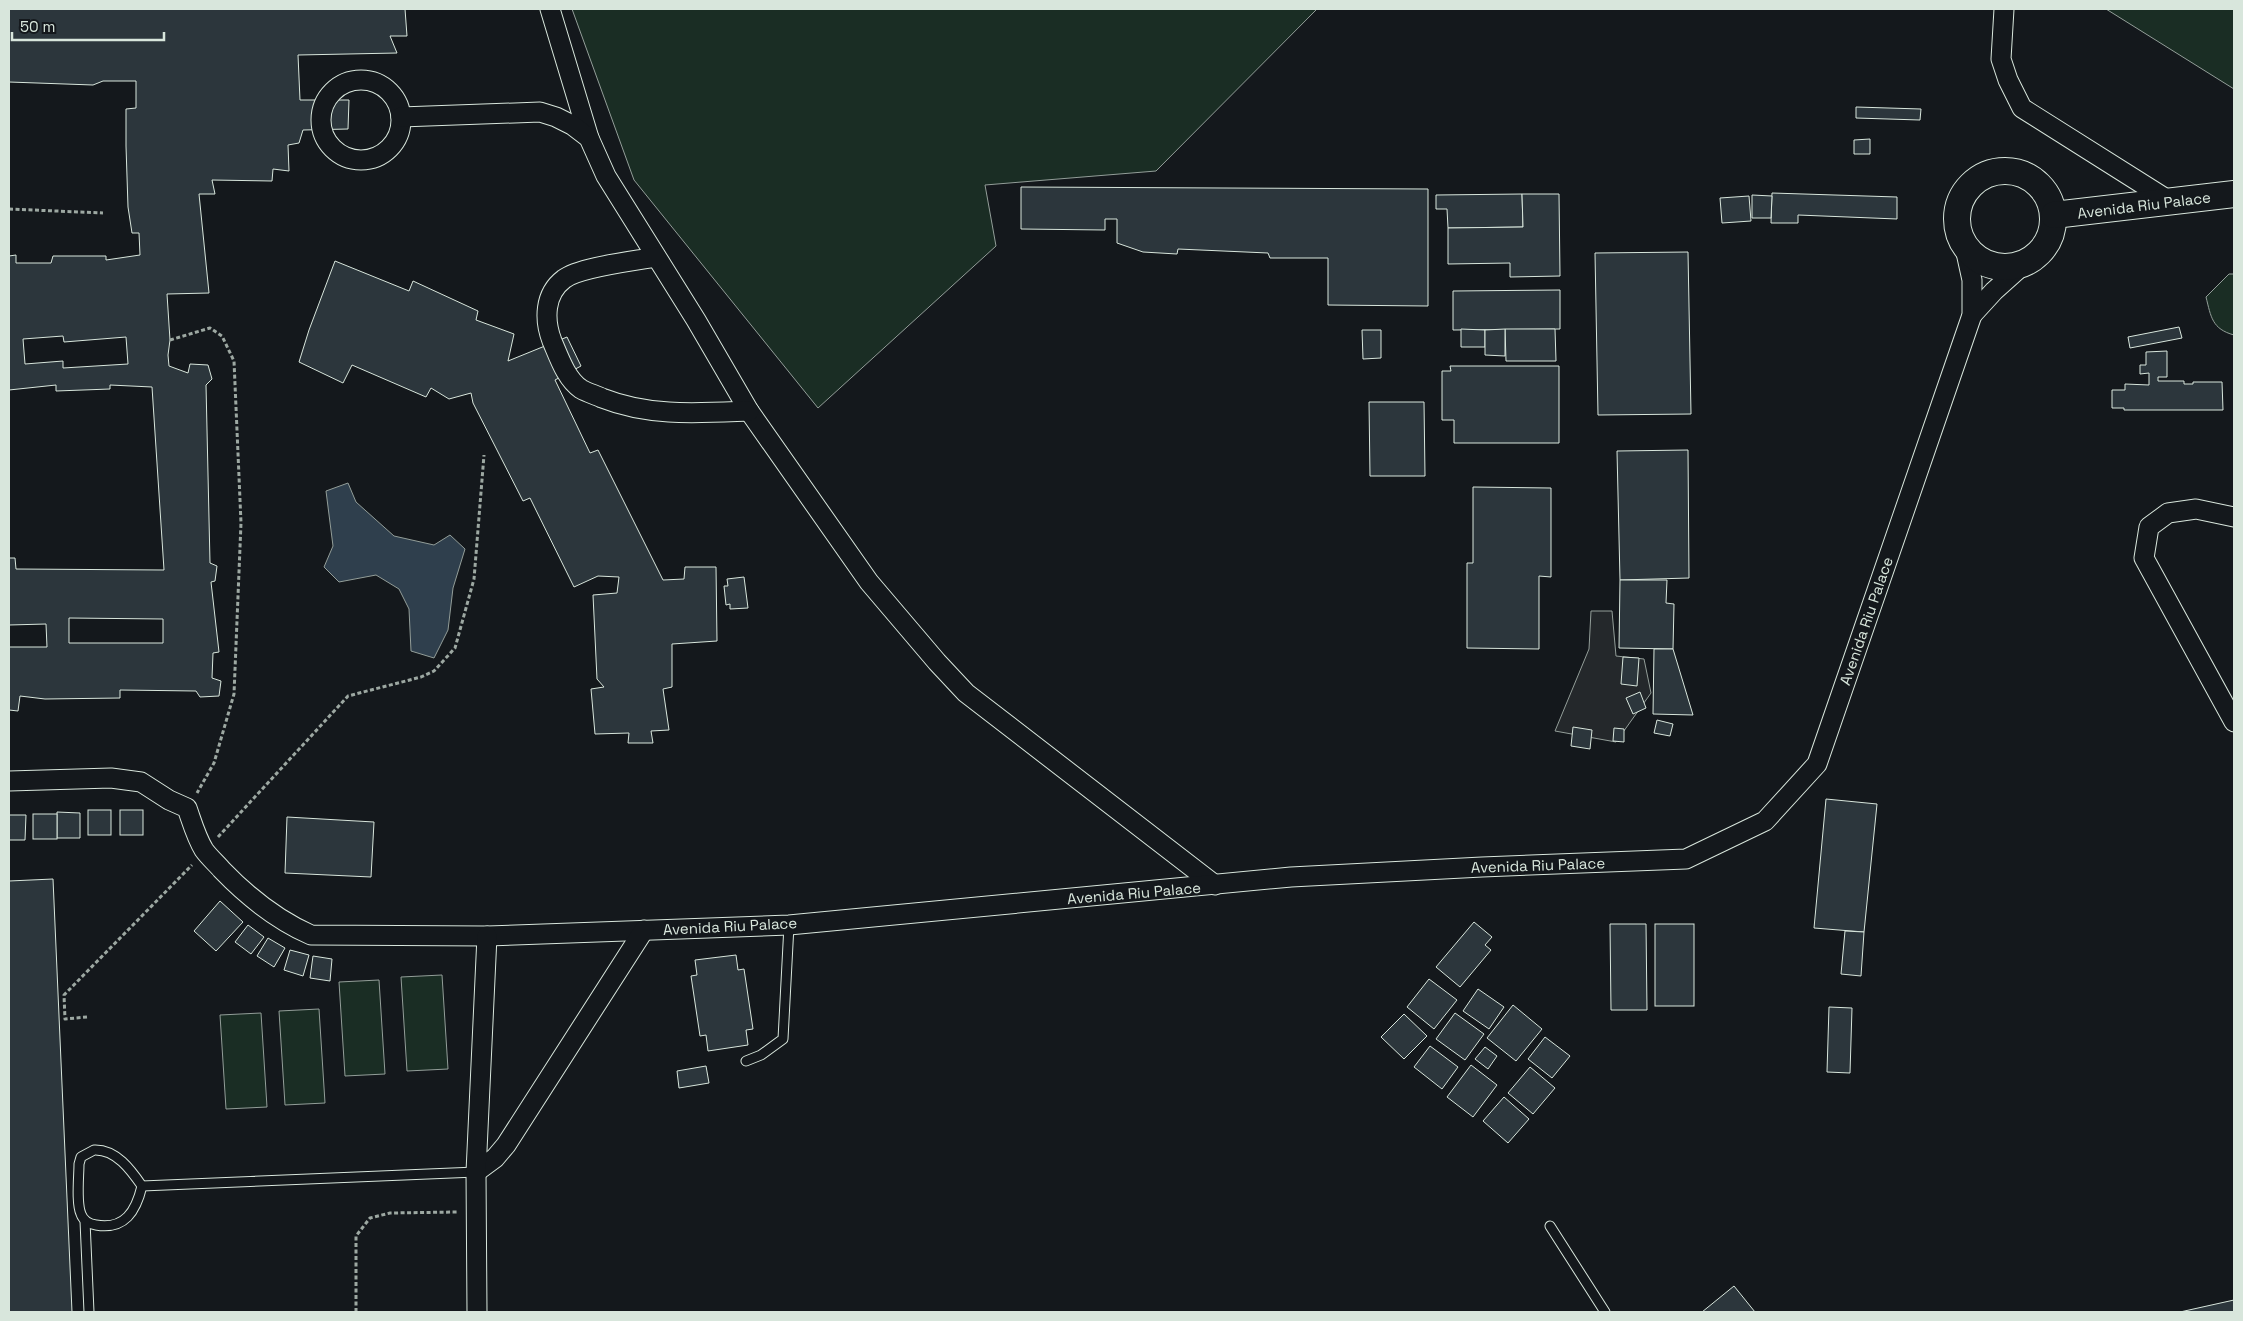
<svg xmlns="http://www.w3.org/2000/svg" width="2243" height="1321" viewBox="0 0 2243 1321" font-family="'Space Grotesk',sans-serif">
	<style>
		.green { fill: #1a2d24; stroke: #939e99 }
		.parking { fill: #24282b; stroke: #939e99 }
		.water { fill: #2f3f4d; stroke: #939e99 }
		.building { fill: #2c363c; stroke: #d8e6dc; fill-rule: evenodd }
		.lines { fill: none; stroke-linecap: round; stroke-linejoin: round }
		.lane-casing { stroke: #d8e6dc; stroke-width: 11 }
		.street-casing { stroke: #d8e6dc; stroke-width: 21 }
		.secondary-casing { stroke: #d8e6dc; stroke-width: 28 }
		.path { stroke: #9da8a2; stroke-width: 3; stroke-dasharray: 4 2.5; stroke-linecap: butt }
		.lane { stroke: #14181c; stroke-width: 9 }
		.street { stroke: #14181c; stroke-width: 19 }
		.secondary { stroke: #14181c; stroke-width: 26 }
		.labels { text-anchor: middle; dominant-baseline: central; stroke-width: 4; stroke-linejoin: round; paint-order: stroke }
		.street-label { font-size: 15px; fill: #d8e6dc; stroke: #14181c }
	</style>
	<rect width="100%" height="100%" fill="#14181c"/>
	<g class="green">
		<path d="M572,9H1317L1156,171L985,185L996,246L818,408L634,180Z"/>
		<path d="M2106,9H2234V89Z"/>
		<path d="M2229,274H2234V335C2212,329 2211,317 2206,297Z"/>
		<path d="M442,975L448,1069L407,1071L401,977Z"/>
		<path d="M379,980L385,1074L345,1076L339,982Z"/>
		<path d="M319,1009L325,1103L285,1105L279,1011Z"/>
		<path d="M261,1013L267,1107L226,1109L220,1015Z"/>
	</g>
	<path class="parking" d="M1591,611H1612L1616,656L1644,659L1651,693L1616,742L1555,731L1589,649Z"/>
	<path class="water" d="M348,483L356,502L394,536L434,545L450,535L465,549L453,588L448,630L434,658L411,651L409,609L399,589L376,575L339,582L324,567L333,546L326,491Z"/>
	<g class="building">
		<path d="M9,9H405L407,36H390L397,53L298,55L300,100H349L348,129L303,130L299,143L288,145L289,171L273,169L272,181L212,180L215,194H199L209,293L167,294L170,340L168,355L169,366L188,373L190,364L208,365L212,379L206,385L210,563L217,566L215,581L211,582L219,652L213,653L212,678L221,681L219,696L200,697L196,691L120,690V698L45,699L20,696L18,711L9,710V647H47L46,624L9,625V558H15L16,569L164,570L152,387L110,385V389L56,391V385L9,390V256L16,255V263H51L53,256H106V260L140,255L139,233H132L128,207L126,146V109L136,108V81H103L93,85L9,82ZM63,336L64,342L126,337L128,364L63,368V361L25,364L23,339ZM69,618L163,619V643H69Z"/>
		<path d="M1856,107L1921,109L1920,120L1856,118Z"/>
		<path d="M1870,139V154H1854V140Z"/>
		<path d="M1021,187L1428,189V306L1328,305V258H1270L1268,253L1178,249L1177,254L1143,252L1117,243V219H1105V230L1021,229Z"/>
		<path d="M1772,193L1897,197V219L1798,215V223H1771Z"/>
		<path d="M1522,194L1523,227L1448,228L1447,209H1436V195Z"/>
		<path d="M1522,194H1559L1560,276L1510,277V263L1448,264V228L1523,227Z"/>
		<path d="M1752,195L1772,196L1771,218H1752Z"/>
		<path d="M1749,196L1751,221L1722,223L1720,198Z"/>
		<path d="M1688,252L1691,414L1598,415L1595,253Z"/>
		<path d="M335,261L409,291L413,281L478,311L476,320L514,334L508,361L567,337L581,366L555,380L590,453L598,450L663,580L684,579L685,567H716L717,641L672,644V687L663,689L669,730L651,731L653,743H628L629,733L595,734L591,689L604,687L597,679L593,595L617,593L619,577L598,576L574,587L530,498L523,501L473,403L471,393L449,399L431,388L426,397L352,365L343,383L299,362L309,330Z"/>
		<path d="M1560,290V329L1453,330V291Z"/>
		<path d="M2179,327L2182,338L2130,348L2128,337Z"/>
		<path d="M1461,329L1485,330V347H1461Z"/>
		<path d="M1505,329H1555L1556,361H1506Z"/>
		<path d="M1505,329V356L1485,355V330Z"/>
		<path d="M1362,330H1381V358L1363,359Z"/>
		<path d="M2167,351V377H2158V381H2184V384H2193V382H2222L2223,410H2124V408H2112V390H2125V384L2149,385V373L2140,374V365H2146V352Z"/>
		<path d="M1450,366H1559V443H1454V420H1442V371H1451Z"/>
		<path d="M1369,402H1424L1425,476H1370Z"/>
		<path d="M1688,450L1689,578L1620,580L1617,451Z"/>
		<path d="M1473,487L1551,488V577L1539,576V649L1467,648V563H1473Z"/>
		<path d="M744,577L748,608L730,609V604L726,605L724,586H728L727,579Z"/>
		<path d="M1620,580H1667L1666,603L1674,604L1673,649L1619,648Z"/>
		<path d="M1654,649H1673L1693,715L1653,714Z"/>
		<path d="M1623,657L1639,658L1637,686L1621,684Z"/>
		<path d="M1640,692L1646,708L1633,714L1626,698Z"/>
		<path d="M1657,720L1673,724L1670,736L1654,733Z"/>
		<path d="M1573,727L1592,730L1590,749L1571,746Z"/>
		<path d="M1614,728L1624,729V742L1613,741Z"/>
		<path d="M1826,799L1877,804L1864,932L1814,928Z"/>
		<rect x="88" y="810" width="23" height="25"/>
		<rect x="120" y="810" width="23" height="25"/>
		<path d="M57,812L80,813V838H57Z"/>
		<rect x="33" y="814" width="24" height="25"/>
		<path d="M9,815H26L25,840H9Z"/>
		<path d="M287,817L374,822L371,877L285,873Z"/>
		<path d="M53,879L72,1312H9V881Z"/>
		<path d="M220,901L243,922L216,951L194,931Z"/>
		<path d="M1474,922L1492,937L1485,945L1491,950L1460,987L1436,967Z"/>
		<path d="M1610,924H1646L1647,1010H1611Z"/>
		<rect x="1655" y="924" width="39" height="82"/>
		<path d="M248,925L264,937L251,954L235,942Z"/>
		<path d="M1845,931L1864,932L1861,976L1841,974Z"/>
		<path d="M268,938L285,948L274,967L257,956Z"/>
		<path d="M290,950L309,955L303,976L284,970Z"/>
		<path d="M736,955L738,970L744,969L753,1029L746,1030L748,1045L708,1051L706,1035L700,1036L691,976L697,975L695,960Z"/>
		<path d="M313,956L332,959L330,981L310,978Z"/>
		<path d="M1429,979L1457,1000L1434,1029L1407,1007Z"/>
		<path d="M1478,989L1504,1007L1489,1029L1463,1011Z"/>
		<path d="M1513,1005L1542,1029L1516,1061L1487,1038Z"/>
		<path d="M1829,1007L1852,1008L1850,1073L1827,1072Z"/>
		<path d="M1455,1013L1484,1034L1465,1060L1436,1039Z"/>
		<path d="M1404,1014L1427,1036L1404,1059L1381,1037Z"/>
		<path d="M1545,1037L1570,1056L1552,1078L1528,1059Z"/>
		<path d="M1430,1046L1458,1067L1442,1089L1414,1067Z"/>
		<path d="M1485,1047L1497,1056L1488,1069L1475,1059Z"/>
		<path d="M1471,1065L1497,1085L1473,1117L1447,1097Z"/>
		<path d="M706,1066L709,1083L679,1088L677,1071Z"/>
		<path d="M1530,1067L1555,1088L1533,1114L1508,1093Z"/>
		<path d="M1504,1097L1529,1119L1508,1143L1483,1121Z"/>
		<path d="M1734,1286L1755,1312H1702Z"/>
		<path d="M2234,1300V1312H2180Z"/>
	</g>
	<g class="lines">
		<defs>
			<g id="lane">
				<path d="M746,1061L761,1055L783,1039L789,925"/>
				<path d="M94,1150C116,1149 131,1170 142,1186C136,1211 125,1230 96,1225C89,1224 83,1220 81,1214C76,1203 79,1176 79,1164L81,1157Z"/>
				<path d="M142,1186L476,1172"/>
				<path d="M85,1221L89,1312"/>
				<path d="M1550,1226L1605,1312"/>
			</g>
			<g id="street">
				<path d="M550,9L589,138"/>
				<path d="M2004,9L2001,59L2008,80L2022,108L2171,202"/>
				<circle cx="361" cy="120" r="40"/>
				<path d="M401,117L540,112L556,117L572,125L589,138L606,176L696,320L749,411L869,582L937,662L966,693L1215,885"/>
				<path d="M656,257C635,261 579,267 564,279C544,294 544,320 552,341C559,357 566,379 581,389C588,393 596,395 602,398C650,417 699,413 749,411"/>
				<path d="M1972,315L1994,291L2023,265"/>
				<path d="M2234,517L2196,509L2168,513L2149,527L2144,558L2234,722"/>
				<path d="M9,781L111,778L141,782L169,800L187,808C192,822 196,837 204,850C209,857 217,864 222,870C248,897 277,920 311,935L487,936L789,925L1291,877L1482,867L1686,859L1765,821L1817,764L1972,315V280L1965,248"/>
				<path d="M476,1172L495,1158L506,1145L644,930"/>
				<path d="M477,1312L476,1172L487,936"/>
			</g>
			<g id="secondary">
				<circle cx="2005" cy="219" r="48"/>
				<path d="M2054,215L2234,194"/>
			</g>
		</defs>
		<use href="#lane" class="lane-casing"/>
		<use href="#street" class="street-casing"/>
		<use href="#secondary" class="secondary-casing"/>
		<g class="path">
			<path d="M9,209L103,213"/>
			<path d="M170,340L210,328L222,336L234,361L241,523L234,694L214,763L197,793"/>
			<path d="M218,837L348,696L421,677L434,671L455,648L474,579L484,455"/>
			<path d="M87,1017L65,1019L64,995L192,865"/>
			<path d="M356,1312V1236L370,1218L390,1213L457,1212"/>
		</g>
		<use href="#lane" class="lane"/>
		<use href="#street" class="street"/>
		<use href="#secondary" class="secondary"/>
	</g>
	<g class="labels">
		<g class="street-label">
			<text transform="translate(2144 205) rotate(-7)">Avenida Riu Palace</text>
			<text transform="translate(1866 621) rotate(-71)">Avenida Riu Palace</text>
			<text transform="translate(1538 865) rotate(-2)">Avenida Riu Palace</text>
			<text transform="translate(1134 893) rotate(-5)">Avenida Riu Palace</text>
			<text transform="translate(730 926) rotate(-3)">Avenida Riu Palace</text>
		</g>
	</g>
	<rect width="2243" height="1321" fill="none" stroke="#d8e6dc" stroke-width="20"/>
	<path d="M12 32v8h152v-8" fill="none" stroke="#d8e6dc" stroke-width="2.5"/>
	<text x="20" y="32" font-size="15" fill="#d8e6dc" stroke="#14181c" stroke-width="4" paint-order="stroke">50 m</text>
</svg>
